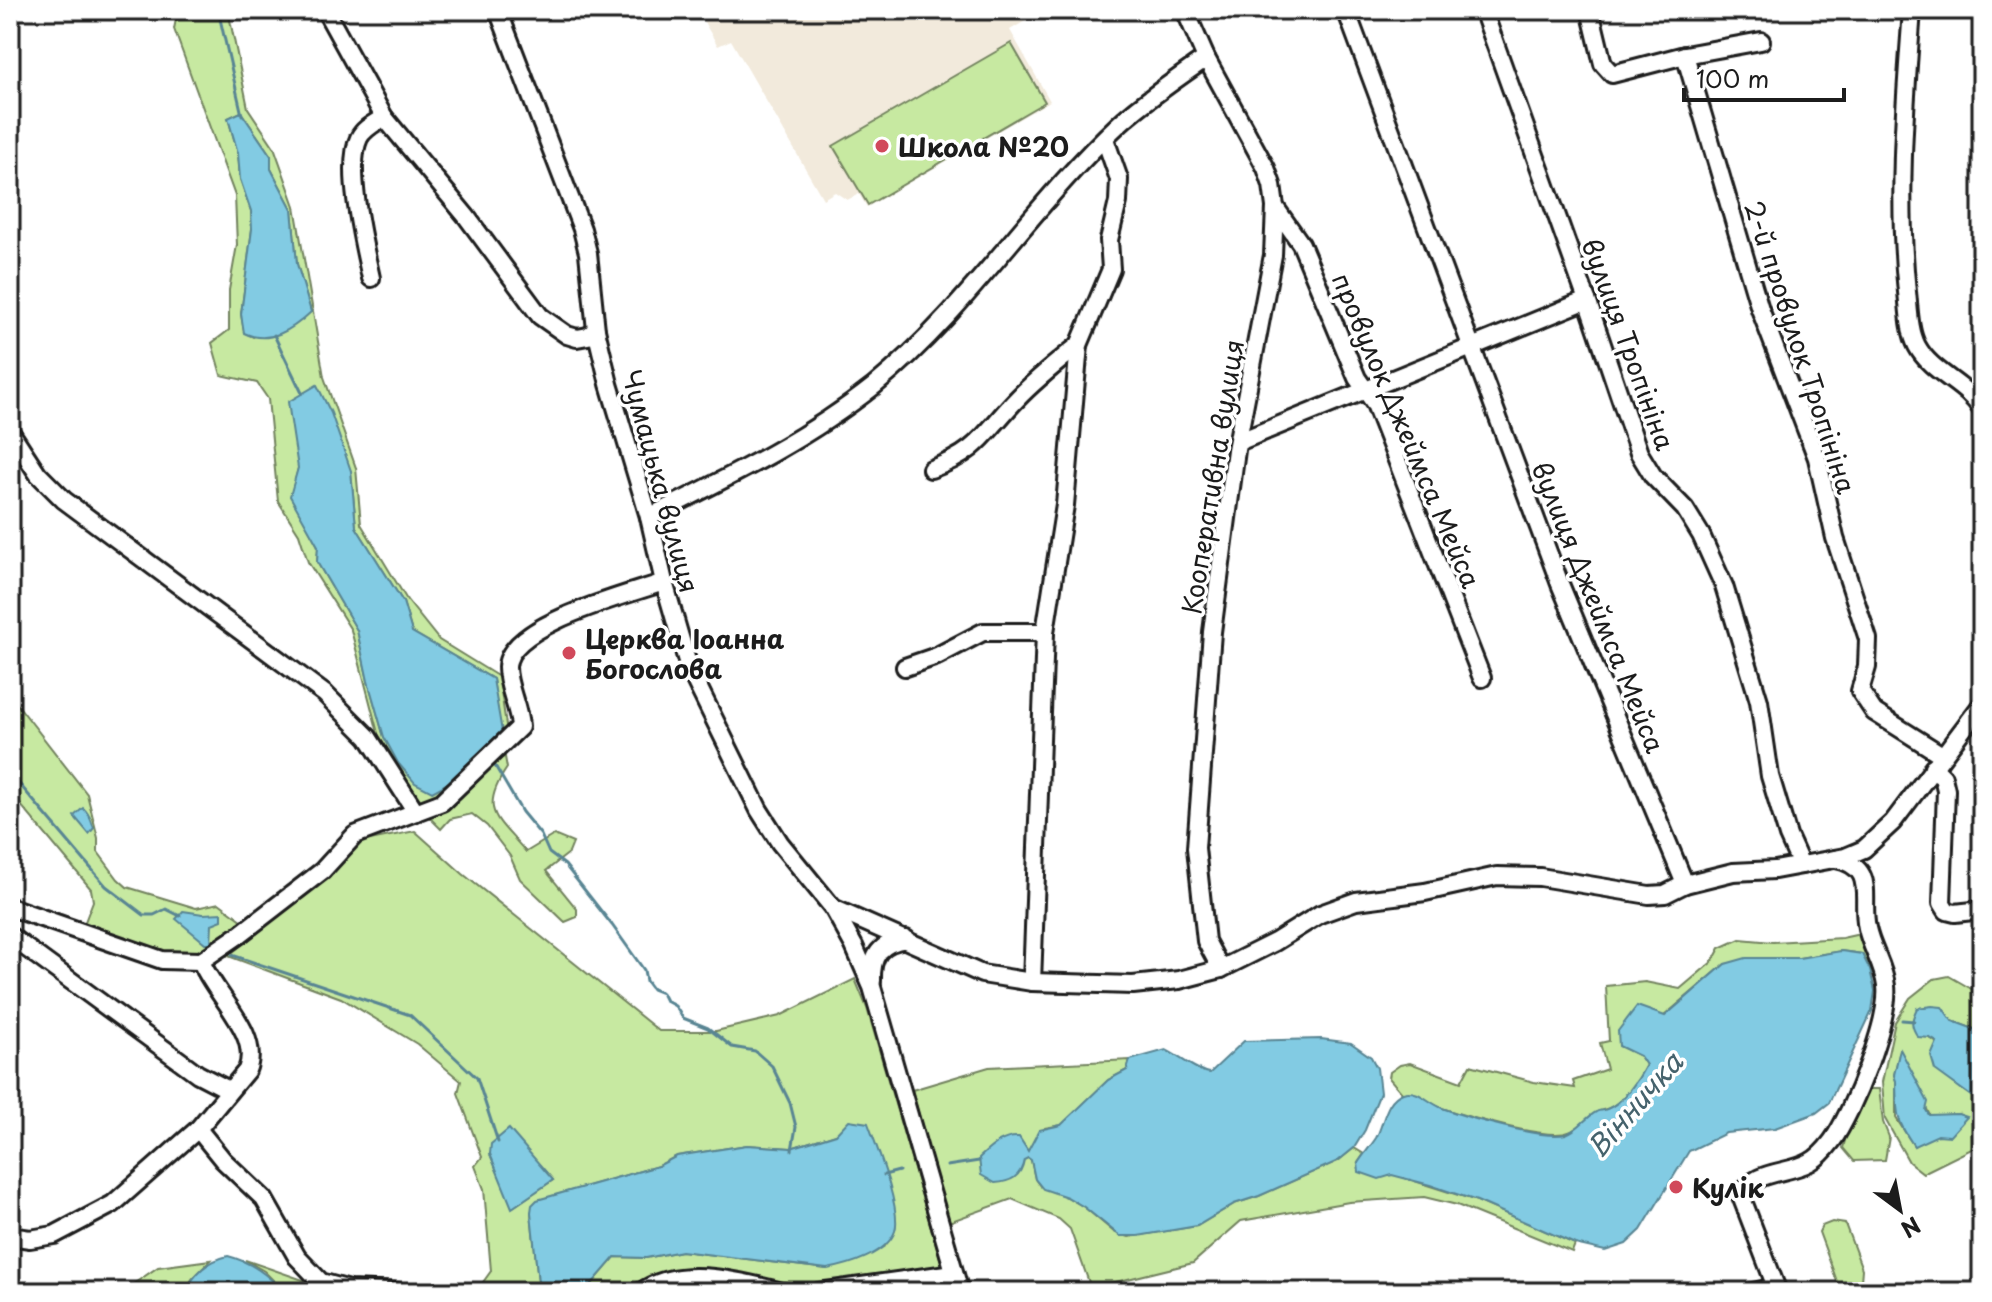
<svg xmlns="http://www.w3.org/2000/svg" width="1992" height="1302" viewBox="0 0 1992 1302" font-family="'Playpen Sans',sans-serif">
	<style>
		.built { fill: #f2eadc }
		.green { fill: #c7e9a1; stroke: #72825e; stroke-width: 2; fill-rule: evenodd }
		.water { fill: #82cbe3; stroke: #598593; stroke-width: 2 }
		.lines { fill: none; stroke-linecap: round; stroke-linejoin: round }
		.stream { stroke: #598593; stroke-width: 3 }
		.minor-casing { stroke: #1c1c1c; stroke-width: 22 }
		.minor { stroke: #fff; stroke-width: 16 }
		.poi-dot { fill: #d1495b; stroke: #fff; stroke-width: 3 }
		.labels { text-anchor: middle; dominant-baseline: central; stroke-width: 7; stroke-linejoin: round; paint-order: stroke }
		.poi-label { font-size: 26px; font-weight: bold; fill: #1c1c1c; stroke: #fff; text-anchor: start }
		.street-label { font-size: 26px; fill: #1c1c1c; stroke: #fff }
		.water-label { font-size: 28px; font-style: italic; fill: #45626c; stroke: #fff }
	</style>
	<rect width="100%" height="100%" fill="#fff"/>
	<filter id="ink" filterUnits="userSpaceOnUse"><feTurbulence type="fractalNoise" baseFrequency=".0125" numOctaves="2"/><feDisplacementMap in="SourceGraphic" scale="16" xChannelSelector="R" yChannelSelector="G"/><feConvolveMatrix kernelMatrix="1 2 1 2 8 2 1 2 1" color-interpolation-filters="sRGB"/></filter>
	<g filter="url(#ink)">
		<path class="built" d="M697,10H1044L1010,30L1050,101L867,207L859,194L847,200L835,192L823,199L731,40L718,46Z"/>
		<g class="green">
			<path d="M178,10H228L248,108L274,147L295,206L324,377L356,468L361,524L407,600L439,640L499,677L507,732L440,797L424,804L412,798L379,737L351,630L308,562L299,534L278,501L268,399L257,383L221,375L212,343L229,330V290L237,245L235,196L174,29ZM241,112L271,156V169L292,209L297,264L311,312L253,337L244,332L241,314L252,229L251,211L240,179L238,153L228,118ZM298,468L351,471L356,527L403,602L412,632L493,679L501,732L384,737L368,681L357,630L317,562L318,546L291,496Z"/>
			<path d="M1011,43L1045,102L868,205L833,146Z"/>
			<path d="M10,695L87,794L98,838V852L118,879L127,887L196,908L219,903L251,927L192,961L81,932L93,901L91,889L10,792Z"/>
			<path d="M505,757L507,768C478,811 497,818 526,852L554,835L573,843L569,853L546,871L577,909V917L565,922L520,879L510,856L487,826L472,814L450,819L441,829L429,817L445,808L496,759Z"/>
			<path d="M415,831L463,874L659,1031H716L780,1016L855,979L867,1008L949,1289L929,1292H585L615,1257L646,1258L681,1251L827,1269L885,1246L894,1233L836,1134L791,1148L747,1145L677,1156L658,1166L538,1200L531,1212L539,1292H476L491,1271L484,1189L475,1166L482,1157L458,1093L461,1081L417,1044L341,998L228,956L325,877L360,842ZM508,1130L553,1180L513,1207L490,1154Z"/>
			<path d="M1866,927L1880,965L1870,970L1862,954L1841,951L1799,958L1725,964L1664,1016L1620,1046L1640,1056L1646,1065C1638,1081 1627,1098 1611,1107C1606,1110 1599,1110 1594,1114C1586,1119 1579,1128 1569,1132C1549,1141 1465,1116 1442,1108C1425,1102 1421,1092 1402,1093L1389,1078L1390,1072L1400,1065L1410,1063L1461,1082L1470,1065L1534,1082L1575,1088L1573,1081L1607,1069L1600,1043L1609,1041L1606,986L1645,982L1680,989L1713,961L1720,948L1740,939L1773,942L1842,938L1860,934Z"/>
			<path d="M1949,976L1977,992L1982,991V1032L1952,1021L1930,1038C1955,1051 1939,1088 1982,1099V1144L1923,1173L1909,1162L1885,1119L1882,1082L1895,1022L1910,998L1934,979ZM1900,1050L1930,1116L1957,1114L1914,1146L1896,1118V1081L1894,1075Z"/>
			<path d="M1130,1060L1127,1070L1108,1080L1062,1125L1045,1128L1031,1160L1035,1179L1040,1186L1067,1197L1084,1207L1114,1232L1129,1237L1197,1226L1234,1204L1259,1196L1338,1161L1354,1148L1364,1154L1358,1163L1477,1201L1575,1244L1572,1252L1457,1205L1424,1197L1349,1202L1241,1221L1193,1263L1091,1288L1070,1229L1059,1219L1012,1199L949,1222L912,1090L989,1067Z"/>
			<path d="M1868,1089H1879L1883,1122L1889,1137L1885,1160L1854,1161L1843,1148L1849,1125Z"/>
			<path d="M1832,1222L1845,1224L1862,1269L1861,1281L1844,1288L1838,1284L1819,1232L1822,1226Z"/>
			<path d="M211,1260L192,1279L185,1292H122L158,1267Z"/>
			<path d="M245,1260L303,1280L346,1292H285L264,1271Z"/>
		</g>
		<g class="water">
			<path d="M241,112L271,156V169L292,209L297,264L311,312C292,330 269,345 244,333L241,314L252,229L251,211L240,179L238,153L228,118Z"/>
			<path d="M317,385L331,413L351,471L356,527L403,602L412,632L493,679L502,732C481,755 461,778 432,792L415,783L398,763L384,737L368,681L357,630L317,562L318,546L290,496L298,468L288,402Z"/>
			<path d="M83,808C91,815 90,820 94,828L89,834L74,816Z"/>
			<path d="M183,911L203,914L222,913V920L212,924L211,943H205L176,919Z"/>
			<path d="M1841,951L1862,954L1870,970L1875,991L1872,1011L1829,1103L1816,1113L1775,1128L1726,1133L1689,1151L1641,1230L1626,1244L1605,1251L1575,1244L1477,1201L1430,1185L1392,1175L1379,1179L1359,1172L1358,1163C1363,1155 1370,1147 1376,1138C1384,1124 1385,1099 1403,1093C1417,1088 1429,1103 1442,1108C1466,1117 1543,1140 1566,1134C1578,1130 1585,1118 1596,1112C1601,1109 1602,1112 1607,1109C1623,1103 1639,1079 1646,1065L1640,1056L1619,1046L1618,1031L1637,1006L1665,1016L1725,964L1746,958H1799Z"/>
			<path d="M1932,1006L1942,1007L1952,1021L1982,1032V1099L1971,1096L1935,1070L1931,1056L1937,1042L1930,1038L1918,1037C1910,1025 1911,1021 1917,1008Z"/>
			<path d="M1321,1039L1351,1043L1371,1057L1377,1068L1380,1093L1365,1130L1354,1148L1338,1161L1259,1196L1234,1204L1197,1226L1138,1236H1120L1084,1207L1067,1197L1043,1189L1035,1179L1031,1160L1028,1158L1024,1160C1021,1177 1011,1182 995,1183L981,1175L979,1158C991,1147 1002,1136 1019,1137L1028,1151L1039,1130L1061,1125L1108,1080L1127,1070L1130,1060L1166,1050C1179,1056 1197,1072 1210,1073L1244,1041Z"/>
			<path d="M1900,1049L1928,1102L1926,1110L1929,1115L1958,1114L1967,1117L1950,1136L1938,1135L1914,1146C1895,1119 1897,1113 1896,1081L1894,1075Z"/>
			<path d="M849,1120L868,1123C876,1145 902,1210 895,1231C887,1254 849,1265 827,1269L681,1251L646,1258L615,1257L585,1292H539L531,1212L532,1205L537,1200L658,1166L677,1156L747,1145L791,1148L836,1134Z"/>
			<path d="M509,1129L553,1180L512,1208L490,1154L491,1144Z"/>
			<path d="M228,1256C252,1262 267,1275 285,1292H185C195,1273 207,1261 228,1256Z"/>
		</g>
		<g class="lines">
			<g class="stream">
				<path d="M218,10L242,115"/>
				<path d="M274,335L302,393"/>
				<path d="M494,764L522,812L541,835L549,853L565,865L612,925L644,970L646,981L652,989L662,993L666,1001L675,1006L683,1018L708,1028L732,1047L755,1051L772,1066L790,1103L796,1127L792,1150"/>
				<path d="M10,773L106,886L144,915H154L166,909L180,916"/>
				<path d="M232,955L410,1015L477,1078L498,1142"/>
				<path d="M1902,1020L1914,1021"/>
				<path d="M947,1166L979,1161"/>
				<path d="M884,1175L899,1171"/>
			</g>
			<defs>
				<g id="minor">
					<path d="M325,10L384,117L466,216L540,316L567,335L577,338L588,336L596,330"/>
					<path d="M498,10L582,229L588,253L596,330L609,384L649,517L664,582L689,668L759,810L780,843L833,908L982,974L1032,982L1133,985L1179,980L1221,969L1275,942L1320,914L1356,901L1425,892L1497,876L1540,877L1649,895L1665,894L1685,884L1733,872L1775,870L1845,857L1864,849L1893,822L1982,704"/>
					<path d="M1185,10L1206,58L1266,168L1272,185L1275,207L1273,255L1236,450L1212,632L1196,848L1206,941L1221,969"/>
					<path d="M1346,10L1560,584L1685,884"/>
					<path d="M1483,10L1587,300L1639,453L1653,476L1685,509L1701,535L1724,586L1759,701L1770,776L1788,836L1801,865"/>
					<path d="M1590,10L1603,64L1612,74L1685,55L1761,41"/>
					<path d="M1912,10C1905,104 1897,198 1907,292C1909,309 1909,331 1917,346C1932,374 1966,383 1982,410"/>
					<path d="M1685,55L1760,309L1817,458L1835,538L1868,639L1867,667L1860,691L1874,712L1942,755"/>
					<path d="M1275,207L1301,244L1357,378L1375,404L1482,678"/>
					<path d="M371,278C364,246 345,167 359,138C364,128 375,123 384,117"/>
					<path d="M10,431L38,474L64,500L325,694L368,737L416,812"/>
					<path d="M1238,442L1587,300"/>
					<path d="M931,469C979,452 984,433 1017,399C1036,379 1058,362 1079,345"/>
					<path d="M649,517C727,478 805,441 874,386C967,310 1032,205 1119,124C1145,100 1177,79 1206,58"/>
					<path d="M905,667L937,656L983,632H1045"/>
					<path d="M1933,767L1943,777L1946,790L1942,903L1947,911L1955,913L1982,910"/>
					<path d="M10,907L162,960L201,961L239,935L322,871L355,835L442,802L520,727C519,707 507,687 507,667C508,624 628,595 664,582"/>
					<path d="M833,908L854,946L872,987L960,1292"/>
					<path d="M10,936L198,1074L229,1090"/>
					<path d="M872,981C871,954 881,943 906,939"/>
					<path d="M1032,982L1045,632L1065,505L1079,345L1111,269L1109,240L1118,202L1119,179L1105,139"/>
					<path d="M198,1129L223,1160L264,1199L297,1257L321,1282L350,1290L396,1292"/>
					<path d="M10,1236L30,1239L54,1235L113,1204L198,1129L247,1070C262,1034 214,995 201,961"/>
					<path d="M641,1292C680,1264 741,1282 783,1292"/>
					<path d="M819,1292L954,1273"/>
					<path d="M1753,1292L1776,1287"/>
					<path d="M1778,1292L1741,1196C1754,1169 1787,1175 1810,1162C1819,1157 1826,1149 1832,1141C1852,1114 1890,1020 1886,986C1884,966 1871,948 1867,928C1860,898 1878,868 1836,859"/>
				</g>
			</defs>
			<use href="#minor" class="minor-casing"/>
			<use href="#minor" class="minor"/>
		</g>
	</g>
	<g class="poi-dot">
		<circle cx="882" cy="146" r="8"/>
		<circle cx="569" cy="653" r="8"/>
		<circle cx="1676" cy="1187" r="8"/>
	</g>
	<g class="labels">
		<g class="poi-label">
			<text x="898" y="146">Школа №20</text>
			<text x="585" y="638">Церква Іоанна<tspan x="585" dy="30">Богослова</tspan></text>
			<text x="1692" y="1187">Кулік</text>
		</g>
		<g class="street-label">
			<text transform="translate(1629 344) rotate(70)">вулиця Тропініна</text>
			<text transform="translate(1801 347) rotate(72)">2-й провулок Тропініна</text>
			<text transform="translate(1407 430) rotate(67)">провулок Джеймса Мейса</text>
			<text transform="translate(1212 477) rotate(-81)">Кооперативна вулиця</text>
			<text transform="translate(661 481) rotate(75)">Чумацька вулиця</text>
			<text transform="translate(1599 607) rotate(68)">вулиця Джеймса Мейса</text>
		</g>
		<g class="water-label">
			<text transform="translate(1634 1104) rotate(-49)">Вінничка</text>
		</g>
	</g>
	<rect width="1992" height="1302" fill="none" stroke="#fff" stroke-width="40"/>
	<rect x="20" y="20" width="1952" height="1262" fill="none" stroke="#1c1c1c" stroke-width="3" filter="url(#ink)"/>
	<g transform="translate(1900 1210) rotate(148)" stroke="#ffffff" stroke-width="6" paint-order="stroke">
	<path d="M0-6L14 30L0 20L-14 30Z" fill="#1c1c1c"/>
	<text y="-12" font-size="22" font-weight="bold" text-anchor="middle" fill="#1c1c1c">N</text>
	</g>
	<path d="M1684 88v12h160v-12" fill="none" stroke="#1c1c1c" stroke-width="4"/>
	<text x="1696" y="88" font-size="24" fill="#1c1c1c" stroke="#ffffff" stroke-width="6" paint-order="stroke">100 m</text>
</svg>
